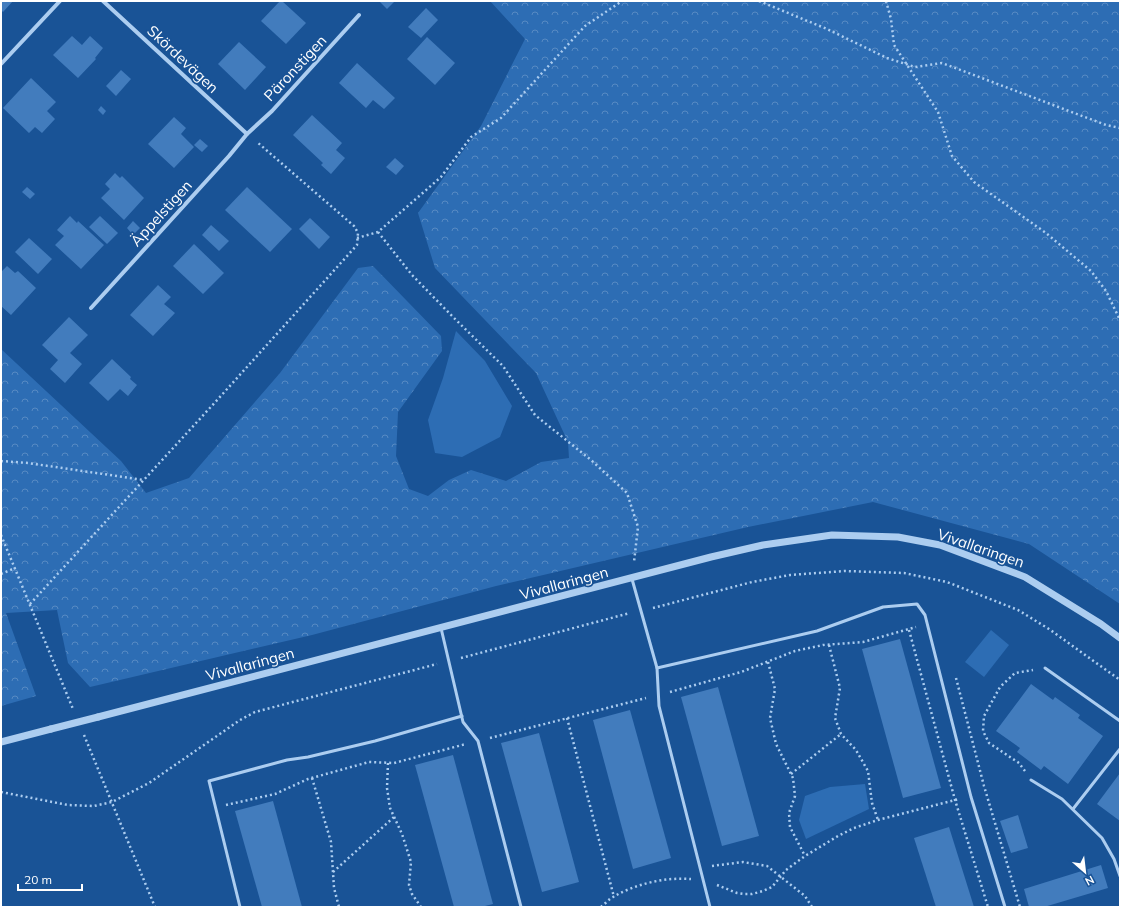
<svg xmlns="http://www.w3.org/2000/svg" width="1121" height="908" viewBox="0 0 1121 908" font-family="Mulish,sans-serif">
	<style>
		.green { fill: #2d6db4 }
		.forest { fill: url(#forest-crowns) }
		.building { fill: #427cbd }
		.lines { fill: none; stroke-linecap: round; stroke-linejoin: round }
		.path { stroke: #accdf0; stroke-width: 2.5; stroke-dasharray: 2 3; stroke-linecap: butt }
		.service { stroke: #accdf0; stroke-width: 3 }
		.minor { stroke: #accdf0; stroke-width: 4 }
		.tertiary { stroke: #accdf0; stroke-width: 7 }
		.tertiary-bridge { stroke: #accdf0; stroke-width: 7 }
		.labels { text-anchor: middle; dominant-baseline: central; stroke-width: 3.5; stroke-linejoin: round; paint-order: stroke }
		.street-label { font-size: 15px; fill: #fff; stroke: #195396 }
	</style>
	<defs>
		<pattern id="forest-crowns" width="20" height="18" patternUnits="userSpaceOnUse"><rect width="20" height="18" fill="#2d6db4"/><path d="M2 6a3 3 0 1 1 6 0M12 15a3 3 0 1 1 6 0" fill="none" stroke="#578ac3"/></pattern>
	</defs>
	<rect width="100%" height="100%" fill="#195396"/>
	<g class="green">
		<path d="M456,331L485,361L512,406L500,437L462,457L435,453L428,420L443,378Z"/>
		<path d="M991,630L1009,645L984,677L965,662Z"/>
		<path d="M865,784L869,809L806,839L799,820L805,796L830,787Z"/>
	</g>
	<path class="forest" d="M490,1H1120V604L1029,544L873,502L748,527L496,586L312,635L90,687L68,663L57,610L6,613L36,696L1,706V349L121,461L146,493L189,478L280,373L358,268L373,266L441,336L442,351L398,412L396,456L409,489L428,496L449,480L471,470L506,481L541,462L569,458L568,442L536,373L435,268L418,213L481,126L525,39Z"/>
	<g class="building">
		<path d="M1,1H13L3,12L1,10Z"/>
		<path d="M280,1H282L306,23L286,44L261,21Z"/>
		<path d="M379,1H395L387,9Z"/>
		<path d="M426,8L438,20L421,38L408,27Z"/>
		<path d="M72,36L82,45L90,36L103,48L95,58L96,59L78,78L53,55Z"/>
		<path d="M427,37L455,63L435,85L407,59Z"/>
		<path d="M239,42L266,67L245,90L218,64Z"/>
		<path d="M357,63L395,98L384,109L373,100L366,108L339,83Z"/>
		<path d="M121,70L131,79L116,96L106,86Z"/>
		<path d="M31,78L56,102L47,111L55,119L42,133L35,127L29,133L3,108Z"/>
		<path d="M101,106L106,111L103,115L98,110Z"/>
		<path d="M312,115L342,143L336,150L345,158L331,174L321,165L323,163L293,135Z"/>
		<path d="M174,117L186,128L181,134L194,147L174,168L148,144Z"/>
		<path d="M200,139L208,146L202,152L194,145Z"/>
		<path d="M395,158L404,166L396,175L386,167Z"/>
		<path d="M115,173L120,178L122,176L144,198L124,220L101,198L110,189L105,184Z"/>
		<path d="M27,187L35,194L30,199L22,192Z"/>
		<path d="M247,187L292,229L270,252L225,210Z"/>
		<path d="M70,216L77,223L78,221L104,245L81,269L55,245L64,236L57,230Z"/>
		<path d="M100,216L118,233L107,244L89,227Z"/>
		<path d="M310,218L330,237L319,249L299,229Z"/>
		<path d="M133,221L140,228L133,235L127,228Z"/>
		<path d="M211,225L229,241L219,251L202,235Z"/>
		<path d="M29,238L52,259L38,274L15,252Z"/>
		<path d="M194,244L224,273L203,294L173,266Z"/>
		<path d="M7,266L15,273L18,271L36,288L11,315L1,306V272Z"/>
		<path d="M158,285L171,297L164,304L175,313L153,336L130,315Z"/>
		<path d="M69,317L88,335L70,353L82,364L65,383L50,369L58,360L42,345Z"/>
		<path d="M112,359L131,377L130,379L137,385L128,396L120,389L108,401L89,383Z"/>
		<path d="M900,639L941,788L903,798L862,649Z"/>
		<path d="M1031,684L1053,700L1055,697L1080,715L1078,718L1103,736L1068,784L1044,766L1041,770L1017,752L1020,748L996,731Z"/>
		<path d="M718,687L759,836L722,846L681,697Z"/>
		<path d="M630,710L671,858L633,869L593,720Z"/>
		<path d="M539,733L579,882L542,892L501,743Z"/>
		<path d="M453,755L493,904L481,907H454L415,765Z"/>
		<path d="M1120,773V821L1097,804Z"/>
		<path d="M273,801L302,907H262L235,811Z"/>
		<path d="M1018,815L1028,848L1011,853L1000,821Z"/>
		<path d="M949,827L974,907H936L914,838Z"/>
		<path d="M1101,865L1108,888L1044,907H1029L1024,889Z"/>
	</g>
	<g class="lines">
		<g class="path">
			<path d="M759,1L827,29L887,58L915,67L942,63L1106,125L1120,128"/>
			<path d="M886,1L891,19L894,45L938,112L952,156L974,182L1046,233L1091,271L1106,291L1120,320"/>
			<path d="M378,232L412,275L454,318L503,366L535,415L591,460L627,493L638,527L634,562"/>
			<path d="M357,238L378,232L441,177L471,137L501,118L585,26L622,1"/>
			<path d="M1,461L28,463L144,480"/>
			<path d="M1,535L73,709"/>
			<path d="M1,574L15,568"/>
			<path d="M30,604L219,398L357,245L358,233L354,226L257,142"/>
			<path d="M653,608L752,582L790,575L845,571L904,573L947,582L1018,610L1049,629L1120,680"/>
			<path d="M909,630L955,800L988,907"/>
			<path d="M829,645L840,688L835,718L841,734L856,750L868,771L872,803L878,820"/>
			<path d="M461,658L630,613"/>
			<path d="M768,662L775,689L770,718L776,744L793,778L795,796L789,813L790,827L805,856"/>
			<path d="M956,678L984,786L1020,907"/>
			<path d="M670,692L741,672L795,651L823,645L863,642L916,627"/>
			<path d="M567,718L614,897"/>
			<path d="M84,735L155,907"/>
			<path d="M490,738L646,698"/>
			<path d="M388,763L387,788L390,808L402,834L411,862L409,885L412,894L421,907"/>
			<path d="M1025,771L1019,763L989,743L983,731L984,716L1000,687L1015,673L1033,670"/>
			<path d="M791,774L841,734"/>
			<path d="M312,778L331,842L334,888L339,907"/>
			<path d="M1,792L68,805L94,806L112,802L149,783L240,720L255,712L437,664"/>
			<path d="M226,805L275,794L308,779L369,762L394,763L466,744"/>
			<path d="M712,866L743,862L767,866L805,896L812,907"/>
			<path d="M333,872L394,817"/>
			<path d="M717,885L737,893L744,894H752L763,891L772,887L786,870L805,856L838,836L854,828L878,820L959,799"/>
			<path d="M601,907C605,904 609,899 613,897C635,884 665,877 691,879"/>
		</g>
		<g class="service">
			<path d="M632,579L657,668L659,706L710,907"/>
			<path d="M441,628L463,722L478,741L521,907"/>
			<path d="M657,668L817,631L883,607L917,604L925,615L971,797L1005,907"/>
			<path d="M1045,668L1120,721"/>
			<path d="M1031,780L1062,799L1102,838L1114,859L1120,876"/>
			<path d="M1073,809L1120,749"/>
			<path d="M240,907L209,781L287,760L308,757L375,741L462,716"/>
		</g>
		<g class="minor">
			<path d="M103,1L247,134"/>
			<path d="M1,64L60,1"/>
			<path d="M91,308L229,156L247,134L272,111L359,15"/>
		</g>
		<g class="tertiary">
			<path d="M98,717L711,557L763,545L832,535L898,537L940,545L1025,577L1101,624L1120,638"/>
			<path d="M1,742L51,729"/>
		</g>
		<path class="tertiary-bridge" d="M51,729L98,717"/>
	</g>
	<g class="labels">
		<g class="street-label">
			<text transform="translate(183 59) rotate(43)">Skördevägen</text>
			<text transform="translate(295 68) rotate(-47)">Päronstigen</text>
			<text transform="translate(161 213) rotate(-48)">Äppelstigen</text>
			<text transform="translate(981 548) rotate(19)">Vivallaringen</text>
			<text transform="translate(564 583) rotate(-15)">Vivallaringen</text>
			<text transform="translate(250 664) rotate(-15)">Vivallaringen</text>
		</g>
	</g>
	<rect width="1121" height="908" fill="none" stroke="#ffffff" stroke-width="4"/>
	<g transform="translate(1085 872) rotate(152)" stroke="#195396" stroke-width="3" paint-order="stroke">
	<path d="M0-3L7 15L0 10L-7 15Z" fill="#ffffff"/>
	<text y="-6" font-size="11" font-weight="bold" text-anchor="middle" fill="#ffffff">N</text>
	</g>
	<path d="M18 884v6h64v-6" fill="none" stroke="#ffffff" stroke-width="2"/>
	<text x="24" y="884" font-size="12" fill="#ffffff" stroke="#195396" stroke-width="3" paint-order="stroke">20 m</text>
</svg>
